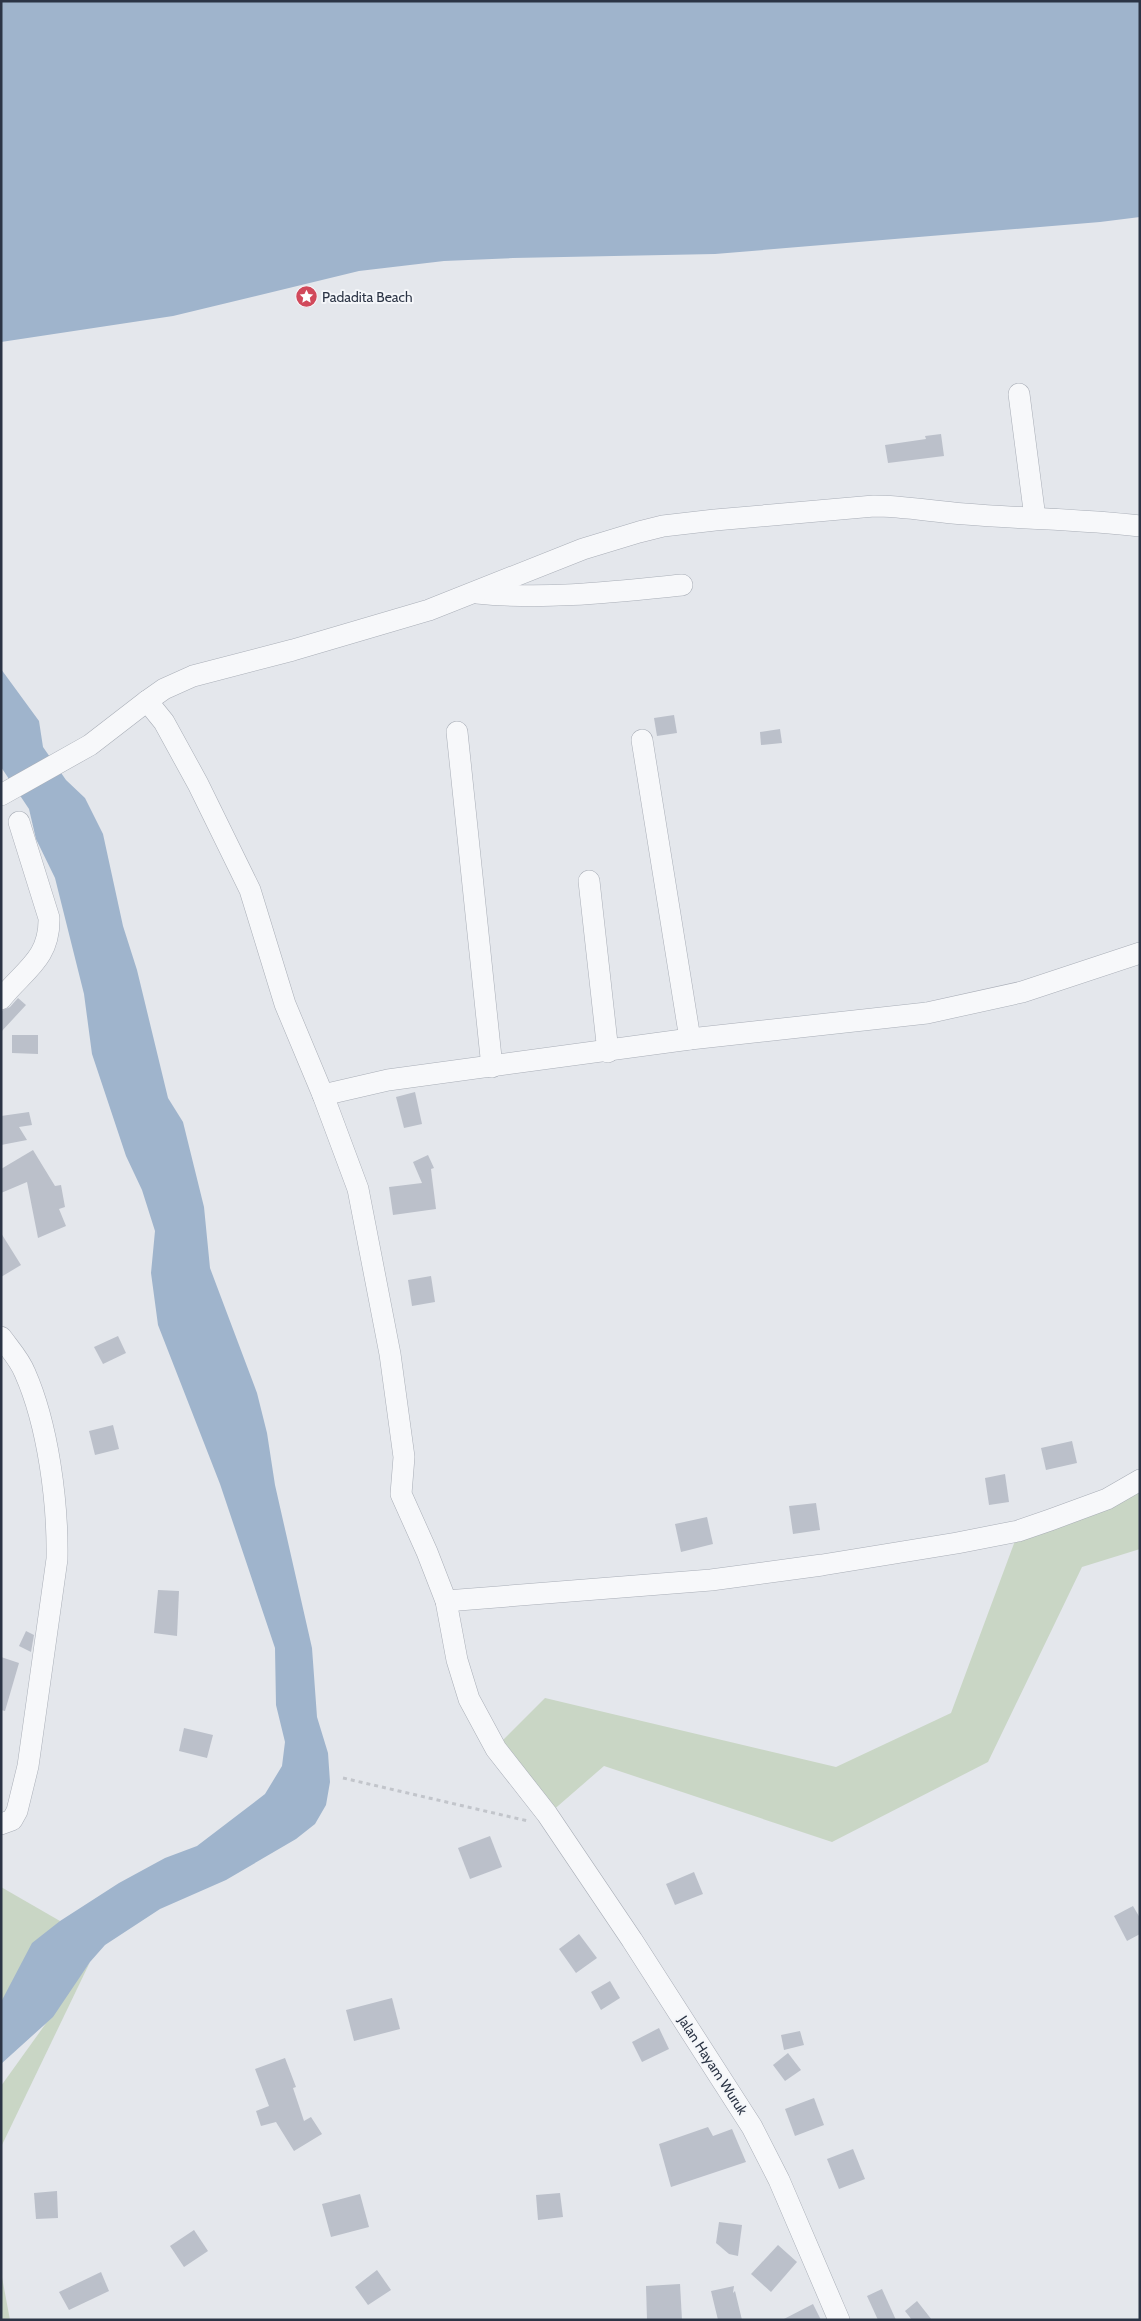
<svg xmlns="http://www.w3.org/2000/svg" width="1141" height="2321" viewBox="0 0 1141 2321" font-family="Cabin,sans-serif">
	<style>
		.green { fill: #c9d6c5 }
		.water { fill: #9fb4cc }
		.building { fill: #bbc0ca }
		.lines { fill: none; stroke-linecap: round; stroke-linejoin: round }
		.minor-casing { stroke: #a9aeb7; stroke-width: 22 }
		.path { stroke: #c2c5cb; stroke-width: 3; stroke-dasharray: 4 4; stroke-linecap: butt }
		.minor { stroke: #f7f8fa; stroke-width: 21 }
		.labels { text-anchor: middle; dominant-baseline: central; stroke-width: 4; stroke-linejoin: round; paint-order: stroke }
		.poi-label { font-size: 14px; fill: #2b3445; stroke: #f4f6f9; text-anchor: start }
		.street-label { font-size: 14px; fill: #2b3445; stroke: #f4f6f9 }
	</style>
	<rect width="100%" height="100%" fill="#e4e7ec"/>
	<g class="green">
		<path d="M1140,1484V1549L1082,1567L988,1762L832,1842L604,1766L551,1812L498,1745L545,1698L836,1767L951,1713L1019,1530Z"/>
		<path d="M1,1887L60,1921L1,2017Z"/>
		<path d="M90,1962L1,2147V2086Z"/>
		<path d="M1,2272L10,2320H1Z"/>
	</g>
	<g class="water">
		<path d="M1,1H1140V217L1100,222L715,254L513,258L444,261L359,271L173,316L1,342Z"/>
		<path d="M1,669L39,721L43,747L66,780L85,798L103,834L123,926L137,970L168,1098L183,1122L204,1207L210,1268L257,1393L267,1433L275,1485L312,1648L317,1717L328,1753L330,1782L326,1805L315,1824L296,1839L226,1880L160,1909L105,1945L90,1962L53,2017L1,2064V2002L32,1943L60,1921L119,1883L165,1858L197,1846L265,1794L282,1766L285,1742L276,1705L275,1648L220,1484L158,1325L151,1273L155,1231L142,1190L126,1156L92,1054L84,994L55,878L36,839L29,809L1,767Z"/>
	</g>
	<g class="building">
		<path d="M941,434L944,456L888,463L885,445L926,439L925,436Z"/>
		<path d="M674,715L677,733L657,736L654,718Z"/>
		<path d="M780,729L782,743L761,745L760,732Z"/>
		<path d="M18,998L26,1005L1,1032V1011L10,1007Z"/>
		<path d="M12,1035H38V1054L12,1053Z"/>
		<path d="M415,1092L422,1124L404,1128L396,1097Z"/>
		<path d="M29,1112L32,1125L19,1127L27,1140L1,1145V1116Z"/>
		<path d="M33,1150L55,1186L61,1185L65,1207L59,1209L66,1226L38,1238L27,1182L1,1193V1169Z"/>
		<path d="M428,1155L434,1168L431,1169L436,1209L393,1215L389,1187L422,1183L413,1162Z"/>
		<path d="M1,1233L21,1265L1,1277Z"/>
		<path d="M431,1276L435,1302L412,1306L408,1280Z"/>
		<path d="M118,1336L126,1353L103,1364L94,1347Z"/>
		<path d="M113,1425L119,1449L95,1455L89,1431Z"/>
		<path d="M1072,1441L1077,1463L1046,1470L1041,1448Z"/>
		<path d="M1005,1474L1009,1502L989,1505L985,1478Z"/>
		<path d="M816,1503L820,1530L793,1534L789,1506Z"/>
		<path d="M707,1517L713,1544L681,1552L675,1524Z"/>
		<path d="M158,1590L179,1591L177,1636L154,1633Z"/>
		<path d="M26,1631L34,1635L31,1652L19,1646Z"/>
		<path d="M1,1657L19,1663L5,1711L1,1710Z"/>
		<path d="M184,1728L213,1735L207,1758L179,1751Z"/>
		<path d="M490,1836L502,1867L470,1879L458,1848Z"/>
		<path d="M694,1872L703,1894L675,1905L666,1884Z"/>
		<path d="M1133,1906L1140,1918V1934L1127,1941L1114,1916Z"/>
		<path d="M579,1934L597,1958L576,1973L559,1949Z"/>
		<path d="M610,1981L620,1998L601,2010L591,1992Z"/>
		<path d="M392,1998L400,2029L354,2041L346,2010Z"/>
		<path d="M659,2028L669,2049L642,2062L632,2042Z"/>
		<path d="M800,2031L804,2045L784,2050L781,2035Z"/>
		<path d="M788,2053L801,2070L785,2081L773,2065Z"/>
		<path d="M285,2058L296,2087L293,2088L304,2121L311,2117L322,2134L294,2151L276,2122L261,2126L256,2111L269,2106L255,2069Z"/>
		<path d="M814,2098L824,2125L795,2136L785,2109Z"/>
		<path d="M708,2127L713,2136L732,2129L746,2162L671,2187L659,2144Z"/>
		<path d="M853,2149L865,2179L839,2189L827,2159Z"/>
		<path d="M57,2191L58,2218L36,2219L34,2193Z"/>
		<path d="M560,2193L563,2217L538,2220L536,2195Z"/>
		<path d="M360,2194L369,2227L331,2237L322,2204Z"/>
		<path d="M719,2222L742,2225L738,2256L729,2254L716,2243Z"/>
		<path d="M194,2230L208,2251L184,2267L170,2246Z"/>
		<path d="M778,2245L797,2262L771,2292L751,2274Z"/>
		<path d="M377,2270L391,2290L368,2305L355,2287Z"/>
		<path d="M101,2272L109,2291L69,2310L59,2292Z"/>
		<path d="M680,2284L682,2320H647L646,2286Z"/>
		<path d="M734,2286L733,2293L735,2291L742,2320H718L711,2291Z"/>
		<path d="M882,2289L896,2320H878L867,2296Z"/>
		<path d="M917,2301L932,2320H912L905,2311Z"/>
		<path d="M813,2304L821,2320H782Z"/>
	</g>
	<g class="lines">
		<defs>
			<g id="minor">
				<path d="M1019,394L1035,518"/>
				<path d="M477,593C545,600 613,592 682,585"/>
				<path d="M457,732L492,1067"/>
				<path d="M642,740L690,1039"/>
				<path d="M1,795L90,745L147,701"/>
				<path d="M589,881L608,1052"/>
				<path d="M1,999C24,970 50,959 49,918L19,822"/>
				<path d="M323,1095L388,1080L690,1039L927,1013L1022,992L1140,953"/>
				<path d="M1,1337C9,1348 20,1360 25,1373C48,1425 58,1502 57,1559L28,1766L17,1811L12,1820L1,1824"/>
				<path d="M446,1601L711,1580L822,1565L957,1543L1018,1531L1050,1520L1107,1499L1140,1480"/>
				<path d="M839,2320L779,2180L752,2127L632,1940L547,1814L496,1749L469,1699L457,1660L446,1601L427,1552L401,1494L404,1457L390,1354L358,1189L323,1095L285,1004L250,890L198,784L164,722L147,701L164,689L193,676L293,650L429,610L583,549L639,532L663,526L715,520L874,506C905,506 934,512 965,514C1023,519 1081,519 1140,526"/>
			</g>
		</defs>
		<use href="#minor" class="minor-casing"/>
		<path class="path" d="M343,1778L528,1821"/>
		<use href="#minor" class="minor"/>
	</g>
	<defs>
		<symbol id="sight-disc" viewBox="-11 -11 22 22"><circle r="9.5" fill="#d1495b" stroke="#f4f6f9"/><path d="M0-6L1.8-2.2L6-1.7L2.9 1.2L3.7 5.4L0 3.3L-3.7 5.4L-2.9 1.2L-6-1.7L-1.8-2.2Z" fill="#fff"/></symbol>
	</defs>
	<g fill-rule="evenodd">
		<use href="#sight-disc" x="294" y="284" width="25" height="25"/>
	</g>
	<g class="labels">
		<g class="poi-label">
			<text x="322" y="297">Padadita Beach</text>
		</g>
		<g class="street-label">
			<text transform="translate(713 2065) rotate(57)">Jalan Hayam Wuruk</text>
		</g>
	</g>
	<rect width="1141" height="2321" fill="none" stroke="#2b3445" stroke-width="5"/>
</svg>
